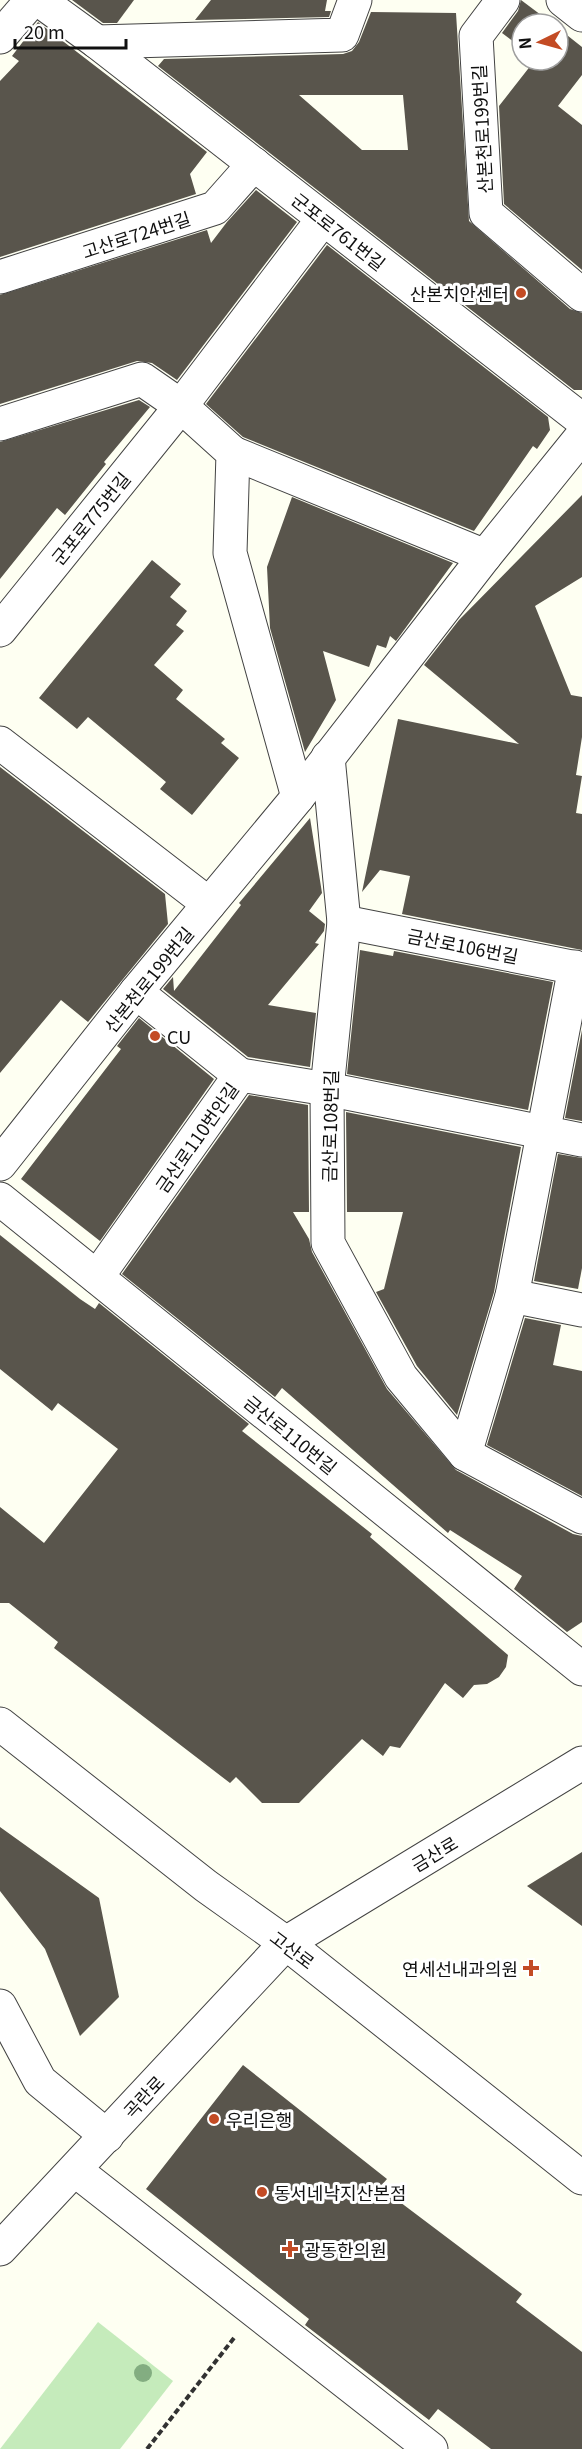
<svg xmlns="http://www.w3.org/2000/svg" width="582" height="2449" viewBox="0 0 582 2449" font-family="Georgia,'Noto Sans KR',serif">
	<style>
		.green { fill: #c5ebbb }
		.building { fill: #59554c; fill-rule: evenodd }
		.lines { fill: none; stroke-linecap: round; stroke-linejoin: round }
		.minor-casing { stroke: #434343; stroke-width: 35 }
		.path { stroke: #323232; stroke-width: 4; stroke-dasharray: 6 3; stroke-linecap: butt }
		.minor { stroke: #fff; stroke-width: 33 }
		.tree { fill: #83ad81 }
		.poi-dot { fill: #c34b24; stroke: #fff; stroke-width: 2 }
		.labels { text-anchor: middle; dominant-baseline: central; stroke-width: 6; stroke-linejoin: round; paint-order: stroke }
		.street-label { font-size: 18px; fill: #101010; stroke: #fff }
		.poi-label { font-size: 18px; fill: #101010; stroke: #fff; text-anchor: start }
	</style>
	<rect width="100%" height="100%" fill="#fefff2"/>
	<path class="green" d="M98,2322L173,2381L120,2449H0Z"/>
	<g class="building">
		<path d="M72,0H134L117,23H103Z"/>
		<path d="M211,0H327L325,11H331L329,17L195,20Z"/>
		<path d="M521,0L553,24H522V48L502,33L518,11Z"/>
		<path d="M371,12L456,13L469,221L570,309L582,313V390H574L158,66L164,59L343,54L352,51L359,42ZM299,95H403L408,150H362Z"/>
		<path d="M38,22L207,152L190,174L196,194L0,257V81L19,61L12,56Z"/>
		<path d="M558,28L582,47V75L558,106L582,125V270L504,204L499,106L535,60H558Z"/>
		<path d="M256,190L297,222L177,380L152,363L137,361L0,404V295L207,230L211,243L227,222Z"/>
		<path d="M327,245L548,417L550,430L537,449L533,446L474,531L243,437L206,404Z"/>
		<path d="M139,400L150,407L104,462L106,464L65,515L57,508L0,579V442Z"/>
		<path d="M582,495V577L535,606L571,695L582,697V737L576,775L582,776L576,813L582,814V950L402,914L410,876L380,870L362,892L398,719L519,744L424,665L459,620Z"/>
		<path d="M292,497L453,563L396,641L390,636L386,648L377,645L369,667L323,651L336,700L305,752L270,628L267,567Z"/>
		<path d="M152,560L181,584L170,597L187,611L176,625L184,631L154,665L183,690L176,699L225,739L221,743L239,758L192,815L160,789L166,782L88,717L77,729L39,698Z"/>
		<path d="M0,767L165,894L168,924L88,1022L61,1000L0,1073Z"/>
		<path d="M310,818L322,893L309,911L325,924L324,931L315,943L319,944L268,1005L316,1013L310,1067L248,1057L163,989L173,977L174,991L241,905L239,903Z"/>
		<path d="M360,950L393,956L394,951L553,982L528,1110L347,1074Z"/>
		<path d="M139,1018L214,1079L100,1241L21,1179L121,1049L117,1046Z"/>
		<path d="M582,1030V1121L565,1118Z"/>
		<path d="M249,1095L308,1105L309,1212H293L309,1239L312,1252L387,1389L456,1470L573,1534L582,1536V1622L567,1632L514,1589L522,1576L450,1530L448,1533L282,1388L275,1397L122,1274Z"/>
		<path d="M346,1112L521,1147L494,1292L457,1415L417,1366L376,1292L384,1289L403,1212H347Z"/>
		<path d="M558,1154L582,1158V1268L578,1289L534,1281Z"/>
		<path d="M0,1235L80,1299L95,1309L99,1303L249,1424L242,1431L372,1534L370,1537L508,1655L506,1667L499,1677L487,1684L474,1685L463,1698L445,1683L400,1748L390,1746L383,1756L362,1739L299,1803H262L236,1777L230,1783L54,1648L58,1642L9,1603H0V1507L44,1543L118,1449L58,1403L52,1411L0,1369Z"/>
		<path d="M525,1318L561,1325L553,1365L582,1371V1496L487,1445Z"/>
		<path d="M0,1827L99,1898L119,1997L80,2036L45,1949L0,1891Z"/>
		<path d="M582,1852V1926L527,1886Z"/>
		<path d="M243,2065L387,2179L380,2187L522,2294L516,2302L582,2352V2449H491L438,2409L429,2420L305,2325L309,2319L146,2189Z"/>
	</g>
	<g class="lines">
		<defs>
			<g id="minor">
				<path d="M39,0L97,42L582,420"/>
				<path d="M503,0L476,36L486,213L582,295"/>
				<path d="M563,0L582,15"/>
				<path d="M0,37L32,0"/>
				<path d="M97,42L342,35L355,0"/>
				<path d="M0,277L215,208L254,164"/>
				<path d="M0,424L142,379L181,406L233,453L230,553L298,797"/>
				<path d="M233,453L485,556"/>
				<path d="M0,630L181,406L323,219"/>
				<path d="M0,743L209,904"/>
				<path d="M328,757L344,922L327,1089L328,1243L401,1377L465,1454L582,1517"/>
				<path d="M344,922L582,969"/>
				<path d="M136,992L240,1075"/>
				<path d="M0,1164L136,992L298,797L485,556L582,436"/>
				<path d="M0,1199L582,1669"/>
				<path d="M97,1277L240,1075L327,1089L582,1140"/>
				<path d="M512,1296L582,1310"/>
				<path d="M465,1454L512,1296L575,967"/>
				<path d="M0,1724L206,1886L286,1943L582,2178"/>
				<path d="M0,2006L40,2081L107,2136"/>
				<path d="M75,2170L431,2449"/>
				<path d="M0,2249L286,1943L582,1763"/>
			</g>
		</defs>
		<use href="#minor" class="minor-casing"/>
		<path class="path" d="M147,2449L234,2338"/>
		<use href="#minor" class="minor"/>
	</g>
	<circle class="tree" cx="143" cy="2373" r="9"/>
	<g class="poi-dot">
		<circle cx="521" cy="293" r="6"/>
		<circle cx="155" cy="1036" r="6"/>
		<path d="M528 1959h6v6h6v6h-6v6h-6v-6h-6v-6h6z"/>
		<circle cx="214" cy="2119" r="6"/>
		<circle cx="262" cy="2192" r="6"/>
		<path d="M287 2240h6v6h6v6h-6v6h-6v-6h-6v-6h6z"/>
	</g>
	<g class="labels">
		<g class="street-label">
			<text transform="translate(481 129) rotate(-93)">산본천로199번길</text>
			<text transform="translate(339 231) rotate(38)">군포로761번길</text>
			<text transform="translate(136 234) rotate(-18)">고산로724번길</text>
			<text transform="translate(90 518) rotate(-51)">군포로775번길</text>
			<text transform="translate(463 945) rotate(11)">금산로106번길</text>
			<text transform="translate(148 979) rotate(-51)">산본천로199번길</text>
			<text transform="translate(329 1126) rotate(-89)">금산로108번길</text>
			<text transform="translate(196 1137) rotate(-55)">금산로110번안길</text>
			<text transform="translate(291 1434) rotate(39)">금산로110번길</text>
			<text transform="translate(434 1853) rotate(-31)">금산로</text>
			<text transform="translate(293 1949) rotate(37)">고산로</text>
			<text transform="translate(143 2096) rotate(-47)">곡란로</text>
		</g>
		<g class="poi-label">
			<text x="509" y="293" text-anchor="end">산본치안센터</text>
			<text x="167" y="1036">CU</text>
			<text x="518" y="1968" text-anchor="end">연세선내과의원</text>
			<text x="226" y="2119">우리은행</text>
			<text x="274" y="2192">동서네낙지산본점</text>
			<text x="304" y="2249">광동한의원</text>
		</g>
	</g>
	<g transform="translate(540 42) rotate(265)"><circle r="28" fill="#ffffff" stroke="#9f9f9f" stroke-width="1.5"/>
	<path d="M0-4.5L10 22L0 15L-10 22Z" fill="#c34b24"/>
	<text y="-9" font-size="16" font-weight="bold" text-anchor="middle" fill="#101010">N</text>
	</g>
	<path d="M15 39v9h111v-9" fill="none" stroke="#101010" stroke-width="3"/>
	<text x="24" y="39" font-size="18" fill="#101010" stroke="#ffffff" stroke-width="4.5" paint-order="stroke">20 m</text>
</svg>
